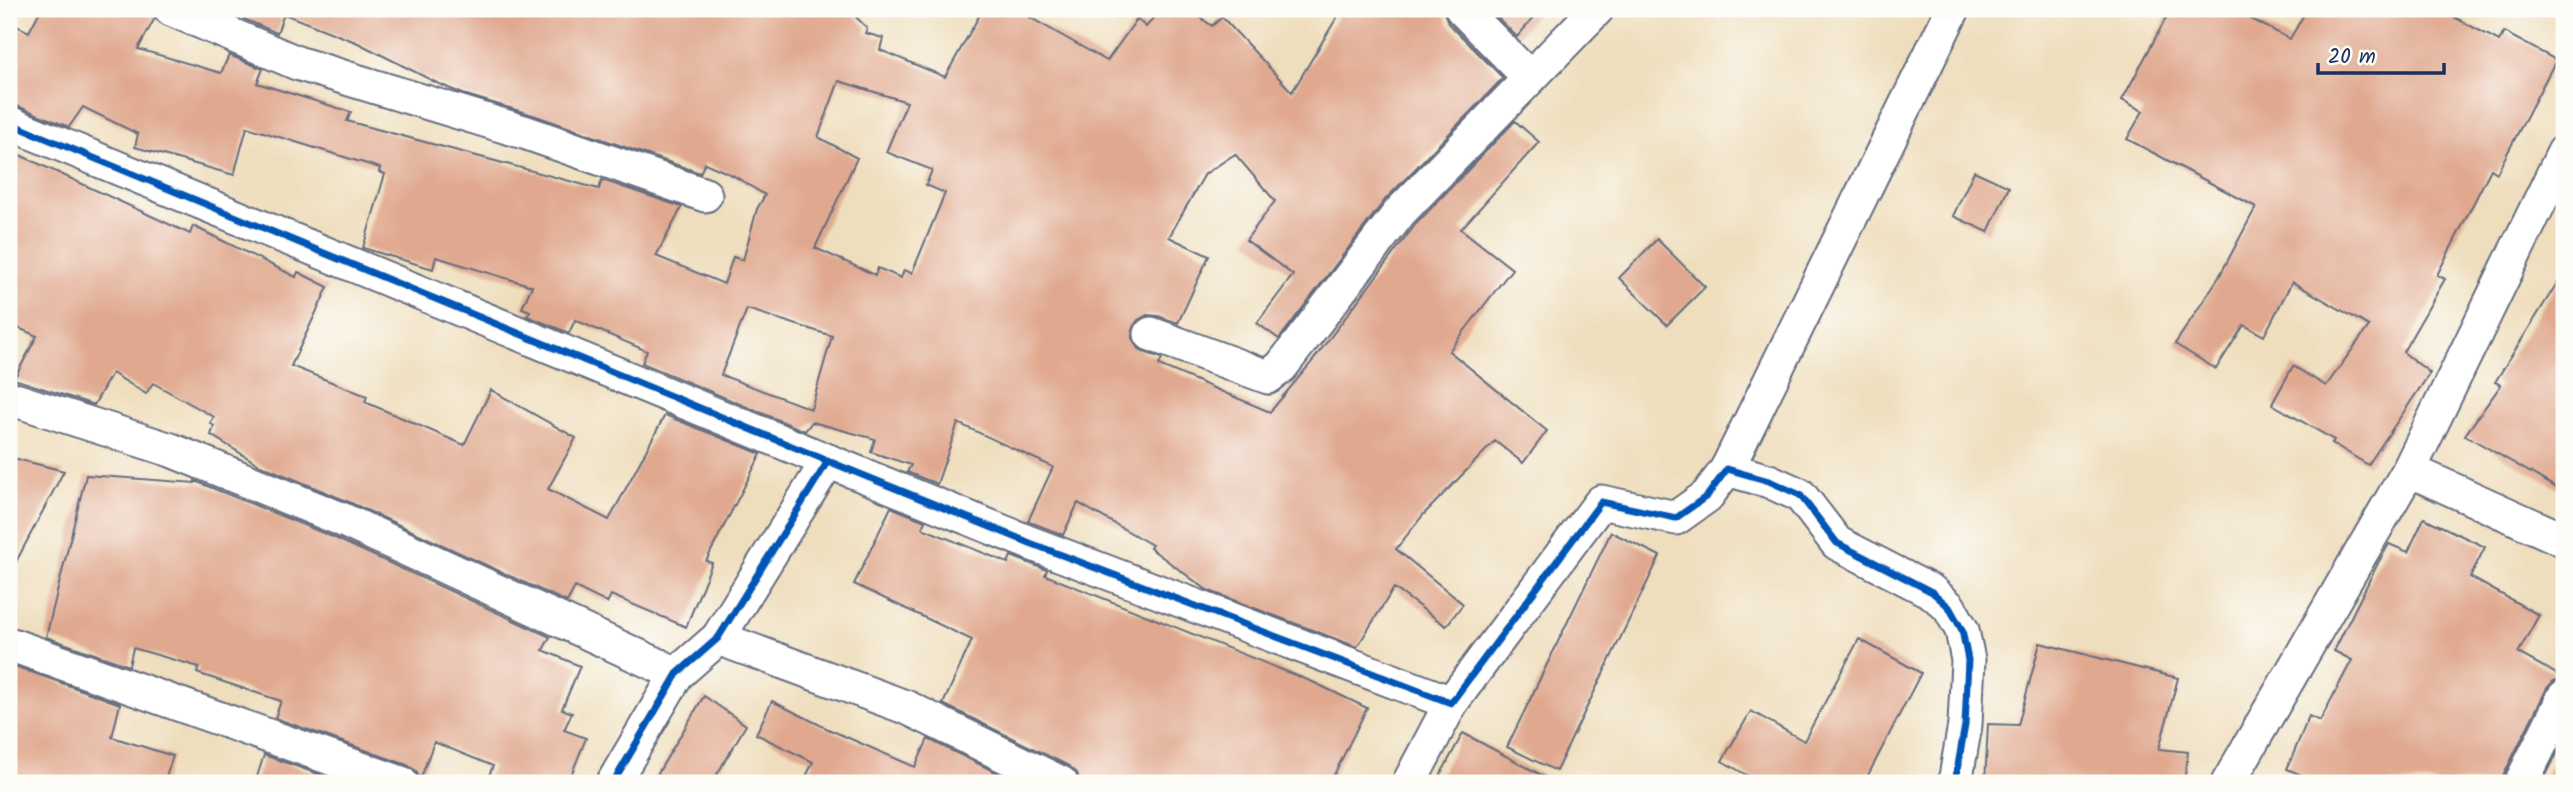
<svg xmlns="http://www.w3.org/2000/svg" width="2573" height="792" viewBox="0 0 2573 792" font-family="Kalam,sans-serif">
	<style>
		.building { fill: #e0a88e; fill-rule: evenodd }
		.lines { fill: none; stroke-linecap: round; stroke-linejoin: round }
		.street-casing { stroke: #656c7f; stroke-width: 37 }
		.street { stroke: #fff; stroke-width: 33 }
		.cycleway-casing { stroke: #fdfcf7; stroke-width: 11 }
		.cycleway { stroke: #0057b8; stroke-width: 7 }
	</style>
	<rect width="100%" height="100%" fill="#fdfcf7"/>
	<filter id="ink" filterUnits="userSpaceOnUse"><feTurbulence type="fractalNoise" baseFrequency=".0143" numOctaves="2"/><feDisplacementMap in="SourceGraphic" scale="14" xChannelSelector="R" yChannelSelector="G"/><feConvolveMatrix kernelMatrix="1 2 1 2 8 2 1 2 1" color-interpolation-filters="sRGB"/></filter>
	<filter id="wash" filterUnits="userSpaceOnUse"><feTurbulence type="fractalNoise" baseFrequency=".00686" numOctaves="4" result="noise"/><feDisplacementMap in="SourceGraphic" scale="28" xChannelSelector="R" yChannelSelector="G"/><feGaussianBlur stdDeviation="1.57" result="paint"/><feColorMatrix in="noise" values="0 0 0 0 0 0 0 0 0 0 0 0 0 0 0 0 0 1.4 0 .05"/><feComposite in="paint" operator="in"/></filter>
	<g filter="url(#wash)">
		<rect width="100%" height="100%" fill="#efdebd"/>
		<g id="blocks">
			<g class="building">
				<path d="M41,9H152L155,18L138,49L221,73L229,55L263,69L257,83L351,112L347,121L599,189L602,180L682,207L656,256L724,284L733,257L743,260L757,209L765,195L734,176L705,163L700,173L533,115L463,94L437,83L358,43L284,14L277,33L244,19L248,9H848L867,28L865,33L883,38L880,50L945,77L983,9H1015L1107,61L1137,19L1146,27L1160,9H1189L1212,26L1222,17L1292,92L1342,9H1443L1448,23L1503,78L1385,200L1279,339L1257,323L1293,275L1246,240L1275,201L1235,154L1205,174L1169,237L1209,256L1178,323L1158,316L1147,315L1138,320L1133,327L1132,338L1137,347L1144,352L1162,358L1159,365L1270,412L1311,363L1415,225L1515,121L1539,142L1461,229L1512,269L1449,351L1547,431L1523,463L1495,441L1424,514L1396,549L1463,604L1446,626L1394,588L1357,647L1207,590L1150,548L1152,545L1078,503L1063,535L1028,521L1053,467L958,423L937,484L907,472L911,465L871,452L875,439L812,422L805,431L642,363L647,351L575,320L569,333L527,316L530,311L522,308L532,286L436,257L433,269L363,248L385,174L379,172L380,168L247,127L234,175L135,147L138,134L83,107L69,127L12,104L9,103V22L29,32ZM839,81L907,102L886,152L932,170L926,185L945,193L912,273L904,270L901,278L878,268L875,275L815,248L857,158L818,137ZM747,309L832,336L811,409L721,375Z"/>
				<path d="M1489,9H1541L1517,37Z"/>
				<path d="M2171,9H2232L2290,39L2307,9H2439L2499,41L2504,32L2556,60L2497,173L2491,169L2437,275L2445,279L2403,352L2430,373L2368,465L2332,443L2334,440L2272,404L2293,366L2326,386L2369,326L2292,282L2264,336L2244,325L2216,369L2175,344L2219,277L2256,207L2127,139L2143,111L2122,100Z"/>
				<path d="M9,150L190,234L193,226L296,277L298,272L328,287L291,366L367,396L365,402L464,445L491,390L576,438L548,489L609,520L665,415L761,454L706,561L712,563L686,627L611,595L607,603L575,587L567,602L349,502L258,464L211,435L214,426L210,423L214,417L153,383L146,394L112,373L94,405L14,379L37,336L9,324Z"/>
				<path d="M1974,171L2009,187L1988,232L1953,216Z"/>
				<path d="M1657,239L1705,287L1667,325L1619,278Z"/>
				<path d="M2564,272V492L2465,435L2501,385L2495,382Z"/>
				<path d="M9,457L64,471L9,575Z"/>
				<path d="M86,475L195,483V481L333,537L550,637L543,650L580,666L562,709L572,713L564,730L586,738L568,783H486L493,766L434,742L420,780L416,771L407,765L275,718L281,701L197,673L199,667L133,648L129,666L46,637Z"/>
				<path d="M891,507L925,521L922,528L1008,563L1011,556L1047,570L1045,575L1315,683L1367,708L1330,783H1080L1077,773L1069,766L943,704L972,640L854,584Z"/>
				<path d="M2424,518L2485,547L2470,577L2539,615L2518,653L2564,678L2554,681L2547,688L2504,774L2502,783H2321L2287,769L2309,716L2320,721L2352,660L2334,651L2378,563L2389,544L2408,552Z"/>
				<path d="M1611,532L1660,556L1556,771L1507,747Z"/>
				<path d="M1859,639L1921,673L1864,783H1761L1722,761L1751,711L1804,741Z"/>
				<path d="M2040,643L2178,678L2159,749L2188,752L2184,783H1985L1988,724L2018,725Z"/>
				<path d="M9,664L120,704L112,737L173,756L164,783H9Z"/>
				<path d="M704,696L746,725L712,783H652Z"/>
				<path d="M772,701L828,729L915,767L928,739L1018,783H803L813,762L756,734Z"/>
				<path d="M1463,733L1556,783H1436Z"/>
				<path d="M2564,740V783H2542Z"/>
				<path d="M264,755L344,783H255Z"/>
			</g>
		</g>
	</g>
	<g filter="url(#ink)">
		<use href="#blocks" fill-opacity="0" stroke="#656c7f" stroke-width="2"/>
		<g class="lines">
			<defs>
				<g id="street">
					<path d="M171,9L297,63L527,133L705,195"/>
					<path d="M1462,9L1529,77"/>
					<path d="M9,123L828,461"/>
					<path d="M1151,334L1268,377L1281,367L1400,212L1597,9"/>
					<path d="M9,398L171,450L341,519L677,674"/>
					<path d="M1727,469L1953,9"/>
					<path d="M2409,470L2564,540"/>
					<path d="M718,638L908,708L1061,783"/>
					<path d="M9,644L401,783"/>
					<path d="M613,783L677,674L718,638L828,461L1030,543L1451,703L1601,502L1676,518L1707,496L1727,469L1769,481L1800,495L1837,543L1932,592L1949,607L1962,630L1968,660L1965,725L1955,783"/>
					<path d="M1409,783L1451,703"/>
					<path d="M2228,783L2409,470L2564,152"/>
					<path d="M2521,783L2564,697"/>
				</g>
			</defs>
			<use href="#street" class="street-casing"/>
			<use href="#street" class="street"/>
			<defs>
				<g id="cycleway">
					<path d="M9,123L828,461"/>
					<path d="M613,783L677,674L718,638L828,461L1030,543L1451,703L1601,502L1676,518L1707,496L1727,469L1769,481L1800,495L1837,543L1932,592L1949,607L1962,630L1968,660L1965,725L1955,783"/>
				</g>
			</defs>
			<use href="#cycleway" class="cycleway-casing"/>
			<use href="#cycleway" class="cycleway"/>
		</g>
	</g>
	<rect width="2573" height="792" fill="none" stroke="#fdfcf7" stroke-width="35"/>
	<path d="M2318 63v10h126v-10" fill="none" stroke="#1b2f5e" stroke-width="3.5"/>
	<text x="2328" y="63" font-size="21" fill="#1b2f5e" stroke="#fdfcf7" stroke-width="5" paint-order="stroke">20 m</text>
</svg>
